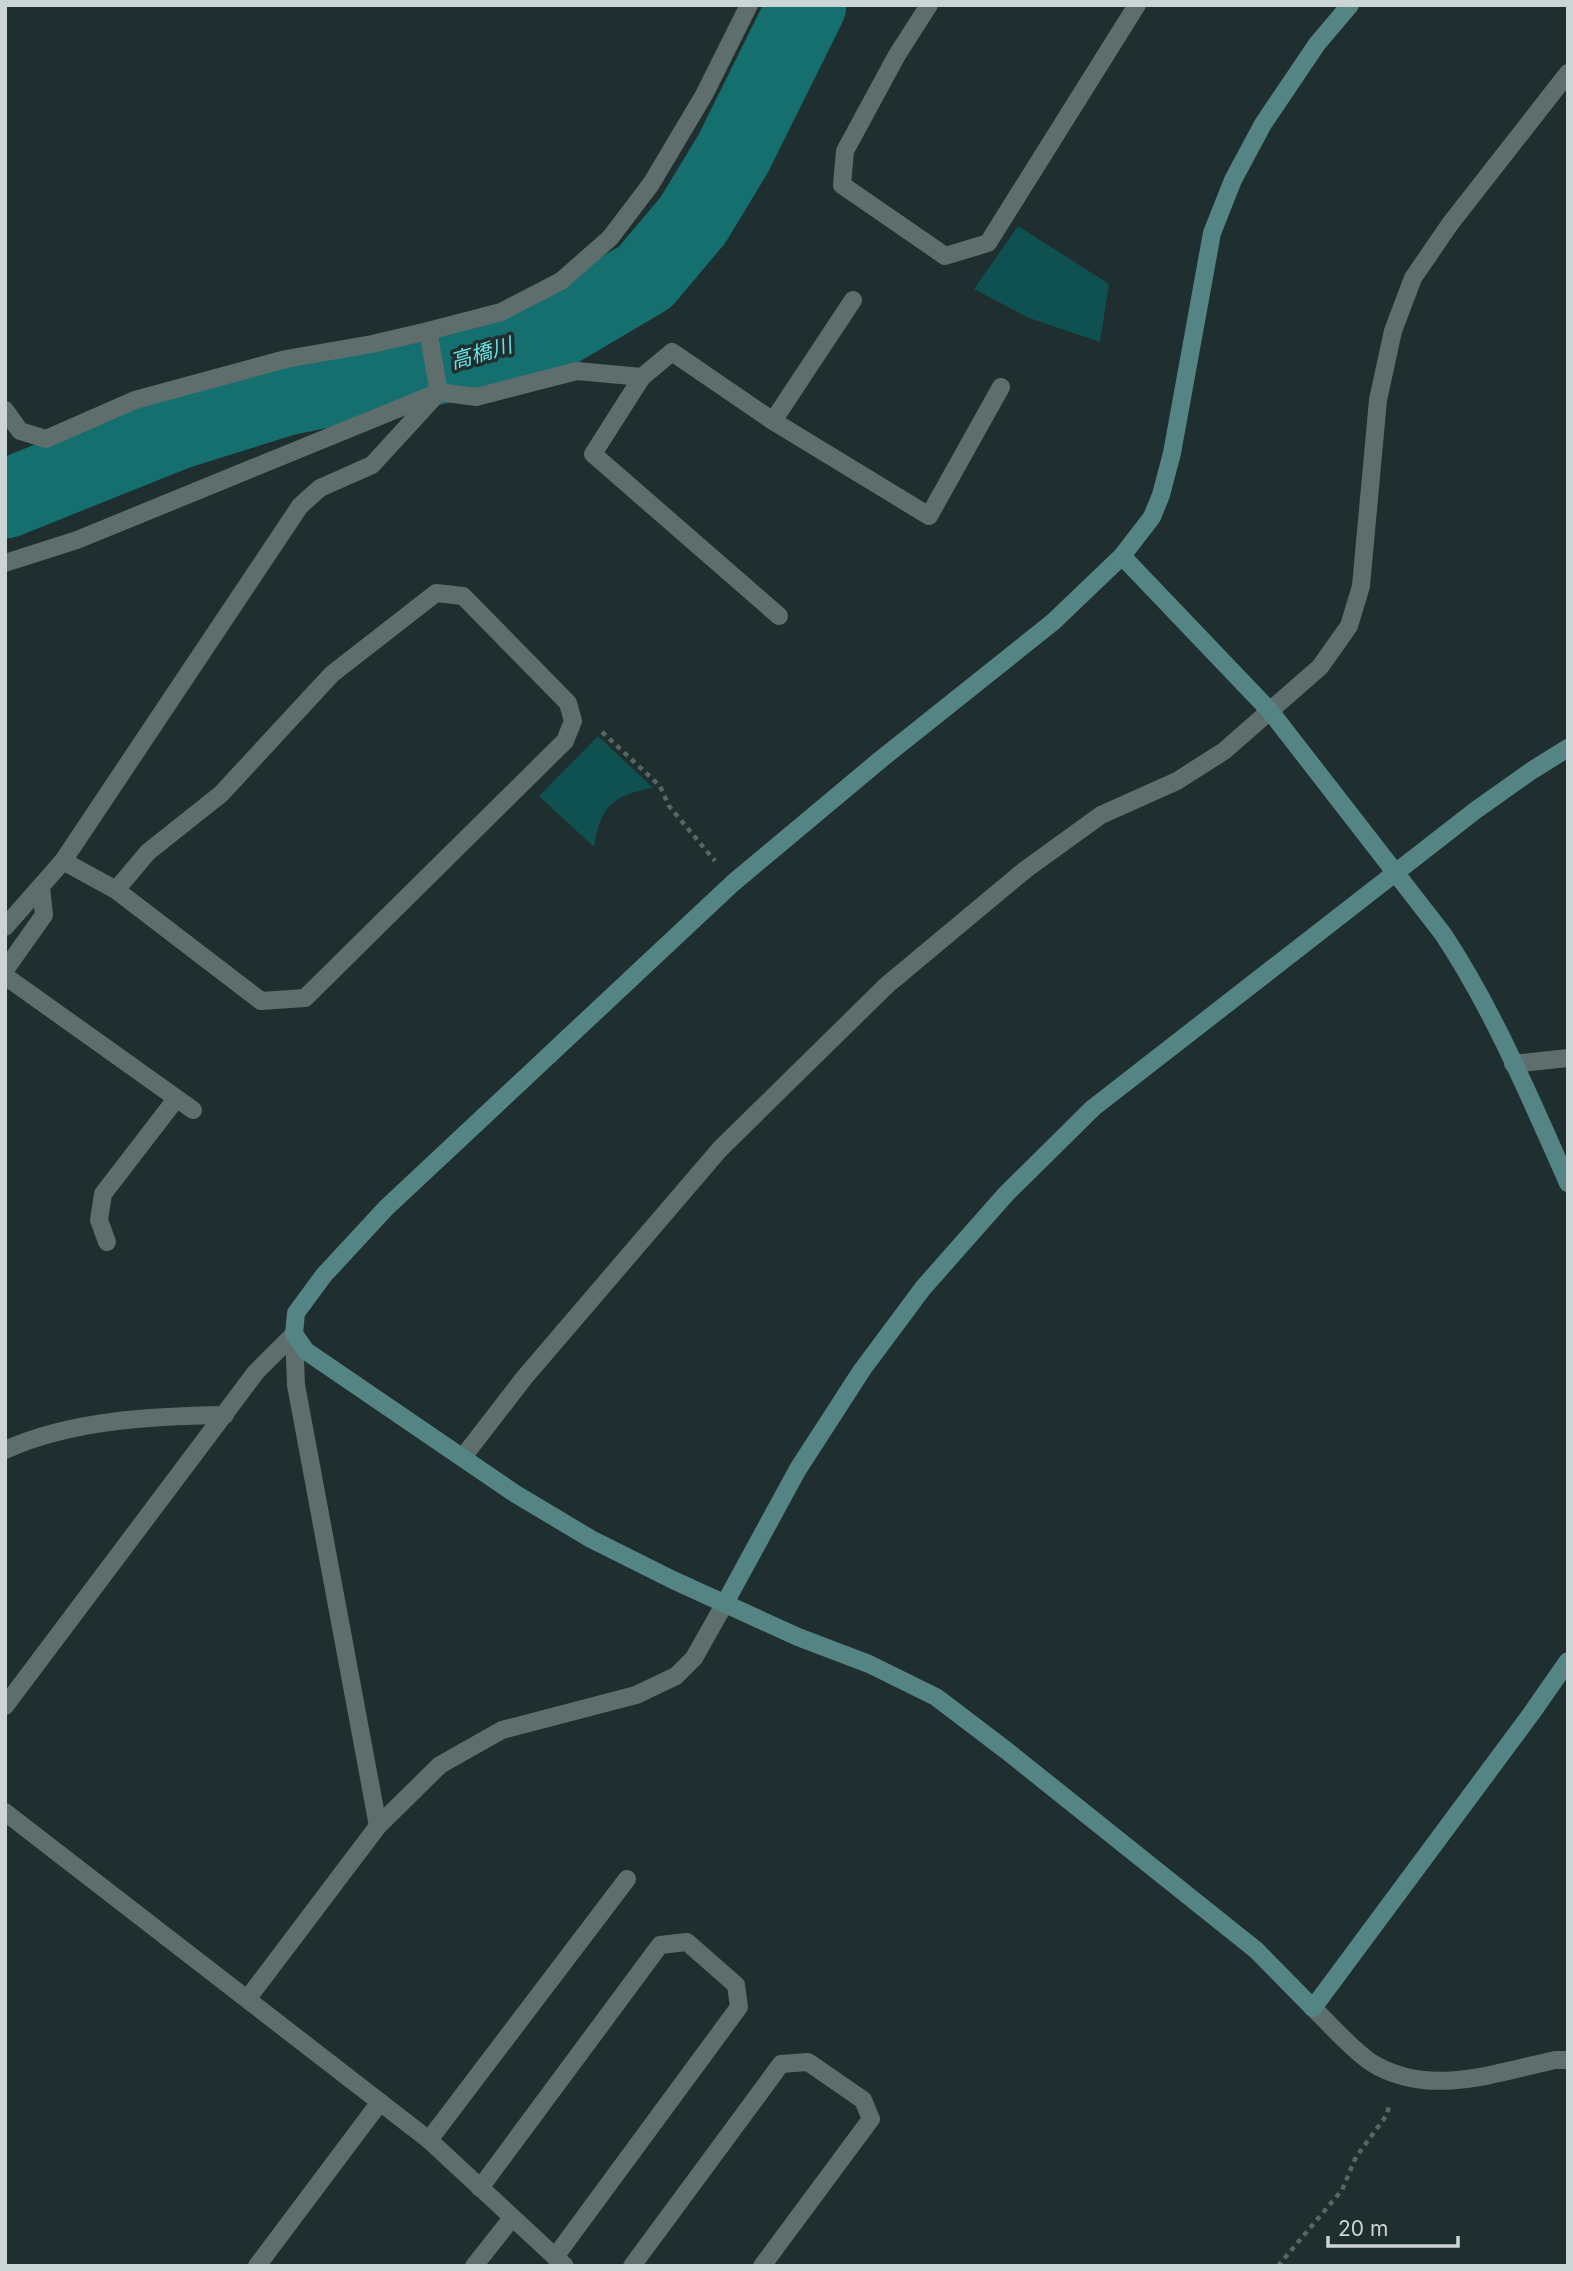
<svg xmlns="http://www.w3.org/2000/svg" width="1573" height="2271" viewBox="0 0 1573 2271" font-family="Inter,'Noto Sans JP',sans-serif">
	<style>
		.green { fill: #0f5151 }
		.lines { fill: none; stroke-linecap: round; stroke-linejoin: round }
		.river { stroke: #156f6f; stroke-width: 79 }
		.path { stroke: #586565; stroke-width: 4.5; stroke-dasharray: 5 5; stroke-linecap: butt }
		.lane { stroke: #5d6e6d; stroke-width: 18 }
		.street { stroke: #5d6e6d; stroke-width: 18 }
		.secondary { stroke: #548584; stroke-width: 18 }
		.labels { text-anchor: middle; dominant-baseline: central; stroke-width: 7; stroke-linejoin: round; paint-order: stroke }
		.water-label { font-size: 21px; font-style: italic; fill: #68e1e0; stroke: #1f2e2e }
	</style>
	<rect width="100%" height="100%" fill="#1f2e2e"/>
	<g class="green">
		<path d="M1018,226L1109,284L1100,342L1029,318L974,289Z"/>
		<path d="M598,736L653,788C613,795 600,806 594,847L539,796Z"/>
	</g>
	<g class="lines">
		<path class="river" d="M5,499L177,430L286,396L471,358L557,329L645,277L693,220L733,154L807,5"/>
		<g class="path">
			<path d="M602,732L660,786L669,806L715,861"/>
			<path d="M1278,2266L1342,2190L1356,2157L1386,2116L1390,2104"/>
		</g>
		<g class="lane">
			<path d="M1513,1064L1568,1058"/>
			<path d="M463,1457L524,1378L720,1149L887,985L1025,870L1101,815L1177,781L1224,751L1320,667L1349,626L1361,586L1378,400L1393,331L1413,278L1450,224L1568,73"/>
			<path d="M429,2140L627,1879"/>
			<path d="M480,2188L660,1945L687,1942L736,1985L739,2007L555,2257"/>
			<path d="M257,2266L380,2102"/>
			<path d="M474,2266L512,2218"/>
			<path d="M632,2266L781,2064L808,2062L863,2100L871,2119L762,2266"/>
		</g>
		<g class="street">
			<path d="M929,5L897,55L845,151L842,185L945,256L988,243L1137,5"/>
			<path d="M642,377L593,454L779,616"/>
			<path d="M5,410L20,431L46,439L135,400L286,359L372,344L428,331"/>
			<path d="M773,421L853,300"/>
			<path d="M5,563L77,540L439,392L428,331L501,312L561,281L610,238L651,184L704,95L749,5"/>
			<path d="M63,861L116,890L261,1001L305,998L565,741L573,721L568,703L463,596L436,593L332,674L221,794L148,852L116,890"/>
			<path d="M5,927L63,861L300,506L320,488L372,465L439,392L476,397L577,371L642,377L672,352L773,421L929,516L1001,387"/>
			<path d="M5,970L44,915L41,887"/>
			<path d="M5,976L193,1110"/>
			<path d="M107,1242L99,1220L103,1194L176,1099"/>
			<path d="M294,1334L296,1385L378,1826"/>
			<path d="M5,1450C71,1420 154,1416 225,1415"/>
			<path d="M5,1706L256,1372L294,1334"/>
			<path d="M5,1812L429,2140L565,2266"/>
			<path d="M248,1998L378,1826L440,1765L502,1730L636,1695L676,1676L694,1658L725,1603"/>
			<path d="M1313,2008C1331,2025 1352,2050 1372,2063C1429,2098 1495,2073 1555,2060H1568"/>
		</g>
		<g class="secondary">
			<path d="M1350,5L1317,44L1263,124L1233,180L1212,233L1172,453L1161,495L1152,517L1122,556L1053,622L880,760L733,883L386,1208L324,1275L296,1313L294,1334L306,1351L514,1493L591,1539L673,1580L798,1637L869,1664L936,1697L1007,1751L1256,1950L1313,2008L1531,1714L1568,1661"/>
			<path d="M1122,556L1270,711L1443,934C1494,1011 1530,1098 1568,1183"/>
			<path d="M725,1603L798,1469L862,1370L923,1288L1006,1194L1093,1108L1476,810L1531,771L1568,748"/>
		</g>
	</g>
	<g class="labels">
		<g class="water-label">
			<text transform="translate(481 353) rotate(-16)">高橋川</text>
		</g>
	</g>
	<rect width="1573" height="2271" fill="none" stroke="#ccd5d5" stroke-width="14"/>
	<path d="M1328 2236v10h130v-10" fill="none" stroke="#ccd5d5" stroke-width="3.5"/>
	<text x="1338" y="2236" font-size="21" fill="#ccd5d5" stroke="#1f2e2e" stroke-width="5" paint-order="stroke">20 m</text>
</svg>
